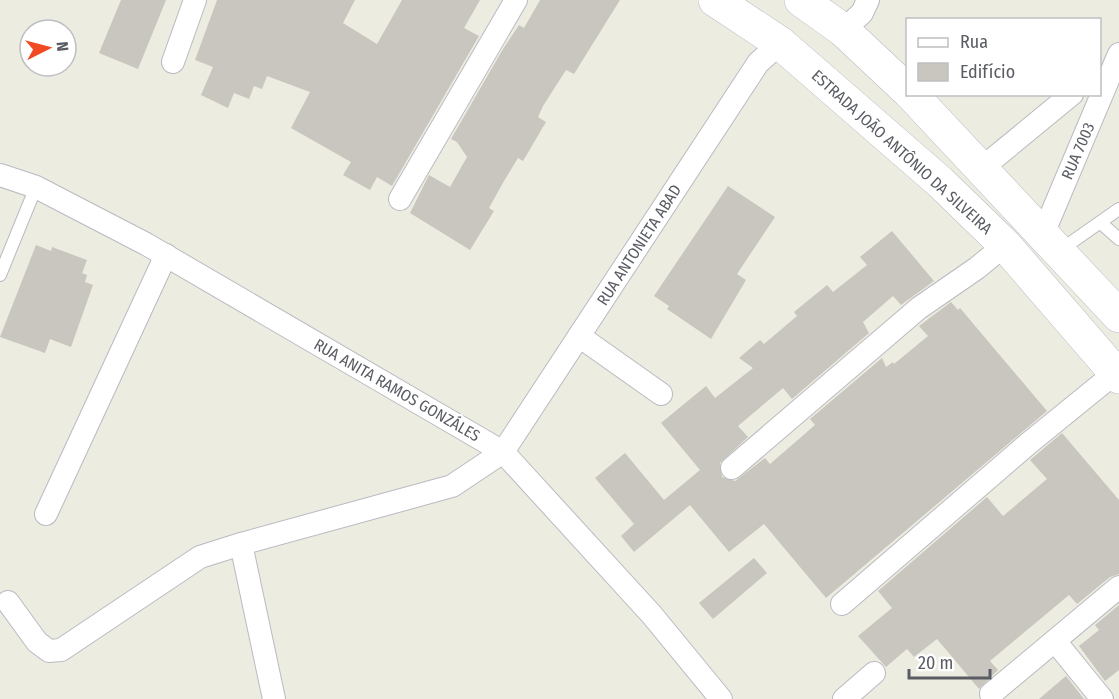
<svg xmlns="http://www.w3.org/2000/svg" width="1119" height="699" viewBox="0 0 1119 699" font-family="'Fira Sans Condensed',sans-serif">
	<style>
		.building { fill: #c8c6be }
		.lines { fill: none; stroke-linecap: round; stroke-linejoin: round }
		.lane-casing { stroke: #b9bac1; stroke-width: 14 }
		.street-casing { stroke: #b9bac1; stroke-width: 24 }
		.secondary-casing { stroke: #babcc4; stroke-width: 34 }
		.lane { stroke: #fff; stroke-width: 12 }
		.street { stroke: #fff; stroke-width: 22 }
		.secondary { stroke: #fff; stroke-width: 33 }
		.labels { text-anchor: middle; dominant-baseline: central; stroke-width: 4.5; stroke-linejoin: round; paint-order: stroke }
		.street-label { font-size: 16px; fill: #595c63; stroke: #fff }
	</style>
	<rect width="100%" height="100%" fill="#edece1"/>
	<g class="building">
		<path d="M121,0H166L138,69L99,53Z"/>
		<path d="M217,0H355L343,23L377,44L402,0H480L464,28L479,36L392,186L377,177L370,190L343,175L351,162L291,128L310,92L267,76L262,89L254,86L249,99L234,93L228,108L201,95L213,67L195,60Z"/>
		<path d="M540,0H620L574,74L566,70L543,106L538,117L546,122L523,161L518,158L504,181L489,208L494,211L470,250L410,213L429,175L450,187L467,157L457,142L451,139L503,49L519,25L524,28Z"/>
		<path d="M728,186L775,217L737,274L746,280L711,339L667,309L669,306L654,296Z"/>
		<path d="M892,231L934,281L901,305L893,296L863,322L869,333L792,399L783,388L738,426L748,437L720,463L722,477L735,481L765,458L770,464L815,425L810,419L882,358L886,367L893,362L894,364L928,336L919,326L951,302L958,310L960,308L1047,411L826,598L764,524L729,552L690,505L634,552L621,536L634,524L595,478L625,453L664,500L700,470L661,423L706,386L715,398L753,368L739,358L760,340L764,344L797,316L794,312L827,285L833,292L867,265L860,257Z"/>
		<path d="M36,245L51,251L52,247L87,260L82,273L87,275L85,282L93,285L71,347L50,339L45,353L0,337Z"/>
		<path d="M1062,433L1119,500V574L1110,577L1077,604L1069,595L990,661L998,670L979,689L937,639L914,657L907,649L886,667L858,636L892,608L878,591L987,497L1003,516L1047,479L1030,460Z"/>
		<path d="M754,558L767,573L713,619L699,603Z"/>
		<path d="M1119,605V670L1105,681L1079,646L1099,630L1095,625Z"/>
		<path d="M1066,676L1084,699H1039Z"/>
	</g>
	<g class="lines">
		<defs>
			<g id="lane">
				<path d="M1101,223L1119,239"/>
				<path d="M1059,251L1119,209"/>
				<path d="M0,275L36,187"/>
			</g>
			<g id="street">
				<path d="M843,30L862,13L868,0"/>
				<path d="M173,62L195,0"/>
				<path d="M982,168L1072,94"/>
				<path d="M0,175L36,187L146,244L503,452L652,615L721,699"/>
				<path d="M400,199L516,0"/>
				<path d="M1043,234L1119,54"/>
				<path d="M579,336L661,394"/>
				<path d="M732,468L919,308L977,268L1005,245"/>
				<path d="M46,514L166,255"/>
				<path d="M8,602L37,642L49,651L61,650L200,557L241,544"/>
				<path d="M842,604L1029,443L1115,373"/>
				<path d="M1055,641L1102,699"/>
				<path d="M991,694L1119,587"/>
				<path d="M274,699L241,544L452,486L503,452L758,63L780,43"/>
				<path d="M844,699L874,673"/>
			</g>
			<g id="secondary">
				<path d="M715,0L780,43L940,182L1005,245L1119,377"/>
				<path d="M801,0L843,30L908,91"/>
				<path d="M911,94L1119,316"/>
			</g>
		</defs>
		<use href="#lane" class="lane-casing"/>
		<use href="#street" class="street-casing"/>
		<use href="#secondary" class="secondary-casing"/>
		<use href="#lane" class="lane"/>
		<use href="#street" class="street"/>
		<use href="#secondary" class="secondary"/>
	</g>
	<g class="labels">
		<g class="street-label">
			<text transform="translate(1078 151) rotate(-67)">RUA 7003</text>
			<text transform="translate(902 152) rotate(42)">ESTRADA JOÃO ANTÔNIO DA SILVEIRA</text>
			<text transform="translate(639 245) rotate(-57)">RUA ANTONIETA ABAD</text>
			<text transform="translate(397 390) rotate(30)">RUA ANITA RAMOS GONZÁLES</text>
		</g>
	</g>
	<rect x="906" y="18" width="195" height="78" fill="#ffffff" stroke="#bdbec1" stroke-width="1.5"/>
	<rect x="918" y="38" width="30" height="9" fill="#ffffff" stroke="#bdbec1" stroke-width="1.5"/>
	<text x="960" y="48" font-size="18" fill="#595c63">Rua</text>
	<rect x="918" y="63" width="30" height="18" fill="#c8c6be" stroke="#bdbec1" stroke-width="1.5"/>
	<text x="960" y="78" font-size="18" fill="#595c63">Edifício</text>
	<g transform="translate(48 48) rotate(84)"><circle r="28" fill="#ffffff" stroke="#bdbec1" stroke-width="1.5"/>
	<path d="M0-4.5L10 22L0 15L-10 22Z" fill="#f14a23"/>
	<text y="-9" font-size="16" font-weight="bold" text-anchor="middle" fill="#595c63">N</text>
	</g>
	<path d="M909 669v9h81v-9" fill="none" stroke="#595c63" stroke-width="3"/>
	<text x="918" y="669" font-size="18" fill="#595c63" stroke="#ffffff" stroke-width="4.5" paint-order="stroke">20 m</text>
</svg>
